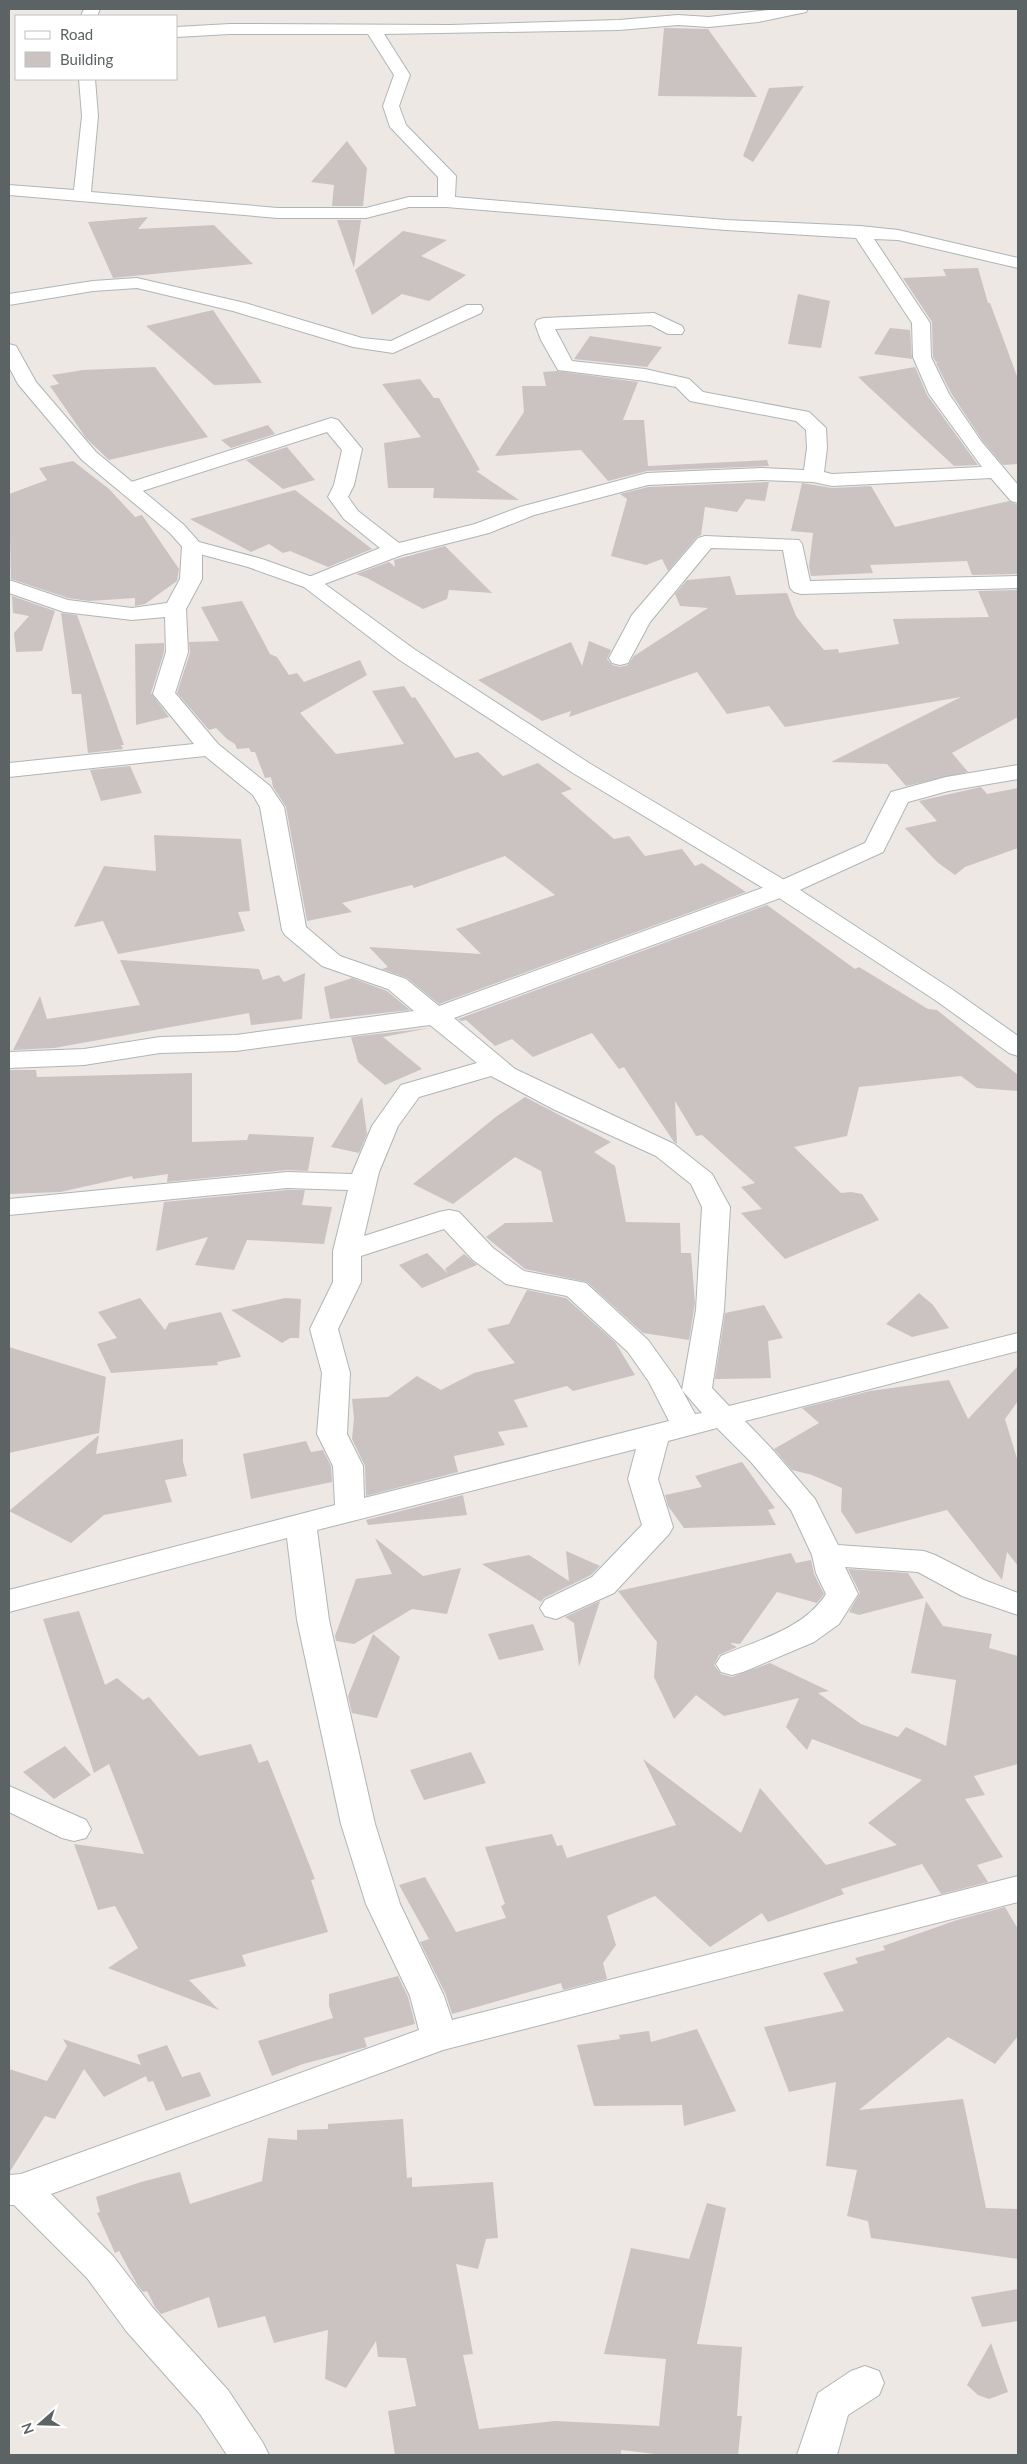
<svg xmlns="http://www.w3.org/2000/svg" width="1027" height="2464" viewBox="0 0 1027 2464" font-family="Lato,sans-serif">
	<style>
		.building { fill: #cac3c1 }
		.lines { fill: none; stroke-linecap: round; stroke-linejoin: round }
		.street-casing { stroke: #afb5b6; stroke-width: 2 }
		.secondary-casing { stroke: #aeb5b7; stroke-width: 2 }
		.street { fill: #fff; fill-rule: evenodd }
		.secondary { fill: #fff; fill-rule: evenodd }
	</style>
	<rect width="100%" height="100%" fill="#eee8e4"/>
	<g class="building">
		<path d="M664,28L708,29L757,97L658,96Z"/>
		<path d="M804,86L753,162L743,156L769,88Z"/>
		<path d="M347,141L367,168L363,206H332L334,185L311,182Z"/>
		<path d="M148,217L138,229L214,225L253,264L113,278L88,222Z"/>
		<path d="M337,220H361L354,268Z"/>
		<path d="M403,231L447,240L421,256L466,275L429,301L402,294L372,315L355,270Z"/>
		<path d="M978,268L988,303H990L1018,379V464L1003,465L982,440L951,393L936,363H939L936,362L933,357L932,322L903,278L946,276L943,269Z"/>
		<path d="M798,294L830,301L821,348L788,344Z"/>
		<path d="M213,310L262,383L214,385L146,326Z"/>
		<path d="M890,328L910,330L912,359L874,354Z"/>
		<path d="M590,336L662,347L647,367L574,359Z"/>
		<path d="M155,367L208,437L109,460L86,438L50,386L59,384L52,375L83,370Z"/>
		<path d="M915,367L927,395L978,465L954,466L858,377Z"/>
		<path d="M557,371L638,382L623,420H644L648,466L767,460L769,466L647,471L608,481L581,450L495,456L524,412L522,386H546L543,372Z"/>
		<path d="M420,379L434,398H439L480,470L476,471L519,500L433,498L434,488H388L384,443L421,437L382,384Z"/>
		<path d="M268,425L275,434L231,448L221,440Z"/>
		<path d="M287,447L315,480L283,489L246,460Z"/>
		<path d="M73,461L109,489L135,517L142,515L179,569L177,581L145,604L135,606V598L89,601L68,598L11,579L9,494L47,480L39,468Z"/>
		<path d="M769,482L765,501L746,499L737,512L705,507L701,535L697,537L668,571L662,559L646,565L611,556L627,499L620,494L648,487Z"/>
		<path d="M802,483L832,488L871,486L895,527L1009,501L1018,505V574L972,575L967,561L870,565L873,573L811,576L809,566L813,533L791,531Z"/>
		<path d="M295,490L372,549L328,567L290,551L283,553L269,544L251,552L190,519Z"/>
		<path d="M445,546L492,593L449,590L447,599L423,609L367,578L356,574L389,562L395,567L394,560Z"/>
		<path d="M730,576L736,595L787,593L796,616L806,629L824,650L838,649L839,653L899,644L893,619L989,617L978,591L1018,590V717L952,753L968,772L906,786L887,764L831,762L961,697L785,727L769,706L727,714L697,672L569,717L571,711L542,721L478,680L571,642L582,666L589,641L611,650L607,659L612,665L620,667L628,665L634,656L708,608L680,606L675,594L687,580Z"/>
		<path d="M12,596L55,611L42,651L16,652L14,633L29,616L13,613Z"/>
		<path d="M242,601L270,654L277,657L289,675L297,673L304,682L360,660L367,675L300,713L336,754L404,744L372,691L404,686L412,698L415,697L455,758L478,752L503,776L538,763L572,789L561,793L614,839L629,836L645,856L682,849L695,866L702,863L746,892L439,1004L407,978L382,969L388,967L369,947L481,954L456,929L555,895L505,856L414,888L412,885L342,903L352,912L307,921L286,807L273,787L271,777L265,778L255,752H251L249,748L237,749L235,744L227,739L216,728L209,730L177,693L190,653L189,642L219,641L201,607Z"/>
		<path d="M61,613L77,615L124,745H121L123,749L88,753L81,694H72Z"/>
		<path d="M164,643V652L151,693L169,717L136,725L135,644Z"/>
		<path d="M130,766L142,793L101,801L90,770Z"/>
		<path d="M981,787L987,794L1018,788V848L965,867L955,875L937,862L905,828L937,821L919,801Z"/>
		<path d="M154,835L241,839L250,911L238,912L245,931L118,954L103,921L74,927L104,866L156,871Z"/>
		<path d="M767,905L855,969L859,967L928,1009L937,1010L1018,1075V1091L977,1088L961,1076L859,1087L847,1136L794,1147L841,1193L851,1192L862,1194L879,1220L785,1259L741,1213L762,1209L741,1187L755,1183L702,1135L696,1136L675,1101L677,1144L674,1142L624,1067L619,1069L592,1033L533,1057L512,1039L495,1046L466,1020L461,1021L458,1019Z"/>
		<path d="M120,960L259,969L263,980L279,975L284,982L305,973L302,1019L251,1025L249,1013L54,1048L13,1050L40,996L47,1019L140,1005Z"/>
		<path d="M352,978L387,991L410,1010L330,1019L324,987Z"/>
		<path d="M430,1028L383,1037L422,1069L385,1085L358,1062L351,1037Z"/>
		<path d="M9,1070H36L37,1077L192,1073V1142L247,1140L249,1134L314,1137L308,1171L287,1170L167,1182L168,1174L133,1179L132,1176L60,1192L9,1194Z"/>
		<path d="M362,1097L367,1134L359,1153L331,1147Z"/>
		<path d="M525,1097L611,1142L594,1152L615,1166L626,1222L680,1223L681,1253H691L695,1303L689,1340L643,1333L587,1282L525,1269L486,1237L505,1223L553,1222L541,1171L515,1157L453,1204L413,1184L497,1116Z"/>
		<path d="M287,1190H305L302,1205L332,1207L324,1244L247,1240L234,1270L195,1265L208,1237L156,1251L164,1202Z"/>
		<path d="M427,1253L448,1274L445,1269L464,1254L477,1265L422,1288L399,1265Z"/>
		<path d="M527,1290L566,1298L615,1342L635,1375L573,1391L567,1386L514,1400L528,1427L498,1432L505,1445L454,1456L458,1472L366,1496L365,1466L352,1439L354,1418L352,1399L388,1397L417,1376L441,1390L474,1373L515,1363L487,1329L509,1324Z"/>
		<path d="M919,1293L933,1305L949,1328L912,1337L886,1324Z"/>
		<path d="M140,1298L165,1330L169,1323L221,1312L241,1357L217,1362L218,1365L111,1373L97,1344L117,1338L98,1312Z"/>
		<path d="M285,1298L301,1299L299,1338H290L282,1343L231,1310Z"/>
		<path d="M764,1305L783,1338L768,1341L771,1378L715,1379L725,1313Z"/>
		<path d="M9,1347L106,1377L99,1433L9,1453Z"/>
		<path d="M1018,1366V1401L1005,1419L1018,1462V1566L1007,1552L1002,1580L947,1510L856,1534L841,1511L842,1488L812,1475L792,1470L774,1449L819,1423L802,1408L870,1391L949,1380L968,1419Z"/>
		<path d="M99,1435L96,1454L183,1439V1462L187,1476L165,1480L172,1502L104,1515L71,1543L9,1511Z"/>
		<path d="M306,1441L311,1452L323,1450L331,1466L332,1482L251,1499L243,1454Z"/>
		<path d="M742,1462L775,1508L768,1510L776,1525L684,1528L668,1506L665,1495L702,1487L695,1476Z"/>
		<path d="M463,1495L467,1515L368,1525L366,1520Z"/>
		<path d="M375,1538L423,1576L461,1568L447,1614L412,1609L354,1644L336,1641L335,1636L356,1579L392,1574Z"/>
		<path d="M566,1551L600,1566L591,1575L544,1598L541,1602L482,1564L529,1555L569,1581Z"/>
		<path d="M791,1553L796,1563L811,1560L814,1574L824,1594L817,1603L777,1592L740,1644L731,1643V1644L737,1647L719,1655L714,1665L721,1674L732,1677L770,1663L829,1691L818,1693L861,1724L898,1737L906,1727L946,1746L956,1680L911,1673L926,1601L943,1626L992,1634L989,1648L1018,1656V1764L974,1776L985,1795L965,1799L1003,1857L977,1865L988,1882L941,1894L922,1864L841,1889L844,1894L768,1922L762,1913L710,1947L655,1896L607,1916L616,1945L603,1963L607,1979L563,1990L561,1983L452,2014L446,1995L420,1942L429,1939L399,1885L425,1877L456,1932L506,1918L501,1906L505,1904L485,1847L552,1834L557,1846L562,1845L567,1858L676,1825L643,1759L741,1833L760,1788L826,1865L897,1845L868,1823L922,1780L812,1739L807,1750L786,1727L799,1698L724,1716L696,1695L674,1719L654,1677L657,1642L618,1591Z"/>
		<path d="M848,1569L908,1573L924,1598L859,1615L849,1612L860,1593Z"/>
		<path d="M600,1601L579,1667L574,1623L565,1617Z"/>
		<path d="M79,1611L105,1685L117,1678L143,1700L149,1697L199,1756L251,1744L259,1763L268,1760L315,1879L311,1880L328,1932L242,1955L246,1966L189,1980L219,2010L108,1968L138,1948L115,1906L98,1910L74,1844L144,1854L109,1764L94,1773L43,1619Z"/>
		<path d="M533,1624L544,1650L499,1660L488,1634Z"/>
		<path d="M373,1634L400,1657L377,1718L352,1713L348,1696Z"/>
		<path d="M65,1746L91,1775L54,1799L23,1772Z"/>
		<path d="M471,1752L486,1783L424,1800L410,1770Z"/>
		<path d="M1005,1907L1018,1929V2036L995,2064L948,2037L859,2110L963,2099L986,2208L1018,2209V2259L871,2238L868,2221L847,2216L857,2170L826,2166L836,2082L789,2092L764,2027L844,2011L823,1973L858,1963L855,1958L885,1950L883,1946L957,1920Z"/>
		<path d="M398,1976L408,1997L415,2024L364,2038L367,2047L303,2064L272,2076L258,2041L333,2018L329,2006V1994Z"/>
		<path d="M697,2029L736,2111L684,2126L682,2105L594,2106L577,2045L620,2039L619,2035L649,2031L651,2042Z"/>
		<path d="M63,2039L141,2065L137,2055L167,2045L182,2077L200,2072L211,2096L166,2111L153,2081L148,2082L146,2076L104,2097L84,2069L55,2119L45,2116L9,2173V2069L47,2081L67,2046Z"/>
		<path d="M403,2119L407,2178L412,2177V2187L493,2182L498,2238L486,2239L478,2269L456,2264L473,2354L463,2355L479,2429L555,2421L659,2426L666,2359L604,2354L631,2248L689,2259L707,2203L726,2208L697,2344L742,2347L737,2416H742L738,2455H664L621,2450V2455H395L388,2411L416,2406L406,2358L378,2357L376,2341L346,2388L325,2379L328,2330L274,2343L265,2316L218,2328L209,2297L161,2314L155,2307L147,2291L143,2292L138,2286L119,2251L115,2253L97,2213L100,2212L96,2197L141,2182L180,2172L190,2204L262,2181L268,2138L297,2140V2130L328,2129V2124Z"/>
		<path d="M1018,2289V2321L982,2327L971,2297Z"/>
		<path d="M991,2343L1008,2392L989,2399L978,2395L967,2385Z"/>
	</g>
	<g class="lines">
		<defs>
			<g id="street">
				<path d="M84,9H100L97,16H81Z"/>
				<path d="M777,9H808L806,12L758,22L709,27L678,25L619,30L384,34L410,75L399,106L406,125L456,176L455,197L726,220L860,226L898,230L1018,258V268L898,240L874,239L930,323L931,357L949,394L981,441L1018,485V503L1011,501L991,478L832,486L813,482L762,480L648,485L534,515L489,533L402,555L311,589L304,587L300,583L304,579L380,548L344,519L328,497L334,485L342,450L327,432L136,493L129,495L122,493L119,489L122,485L331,418L338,420L362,449L354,485L348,497L358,511L399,543L475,524L520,507L647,473L762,468L804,470L807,448L806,430L796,421L690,401L676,387L645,381L558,370L541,340L535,324L537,320L544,318L654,313L682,326L684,330L682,334H668L651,325L555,329L572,361L645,369L689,379L703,392L809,412L826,428L827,448L824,472L832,474L982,467L929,394L913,357L912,323L856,238L726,230L446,207H409L366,218H278L9,195V185L74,190L82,116L79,79H95L98,116L91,192L278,208H366L409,197H438V177L390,127L383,106L394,75L368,34H230L176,37V27L230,24L450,25L619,20L678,15L709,17Z"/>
				<path d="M137,278L245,303L362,338L391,341L467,305H481L483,309L481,313L393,353L353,347L233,311L137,288L93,291L9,305V294L93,281Z"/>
				<path d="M705,536L799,540L802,544L810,581L1018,576V588L801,594L794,592L790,588L783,550L711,548L650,622L628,663L620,665L612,663L609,658L632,615L698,538Z"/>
				<path d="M192,540L199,542L202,546V579L186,609L188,652L175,693L218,744L270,786L284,807L306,927L340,956L406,979L439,1006L773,884L865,843L891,792L946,777L1018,765V779L948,791L908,802L883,852L791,894L454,1018L515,1069L674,1144L712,1174L730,1207L724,1310L712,1388L729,1406L1018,1333V1351L745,1421L771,1448L815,1499L838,1545L924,1551L935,1555L984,1580L1018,1593V1615L962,1596L918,1572L845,1567L858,1594L839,1624L814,1642L743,1672L732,1675L721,1672L716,1664L721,1656C758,1640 804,1629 826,1594L816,1573L812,1555L791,1510L751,1462L717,1428L668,1441L658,1479L673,1527L669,1534L614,1593L556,1619L545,1616L540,1608L545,1600L592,1577L642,1525L628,1479L636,1449L317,1530L329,1620L375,1824L400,1904L444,1996L452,2020L1018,1876V1902L443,2050L51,2194L113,2256L153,2308L228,2390L263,2443L269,2455H227L200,2414L127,2332L87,2278L14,2205H9V2175L21,2174L419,2030L410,1996L366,1904L341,1824L297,1620L287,1538L9,1612V1590L335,1505L333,1466L317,1434L322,1373L310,1329L333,1282V1251L348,1190L287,1188L9,1215V1199L287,1172L352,1174L372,1126L401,1085L477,1063L430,1025L236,1051L160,1053L84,1065L9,1068V1052L84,1049L160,1037L236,1035L414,1011L388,989L322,966L285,935L282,930L260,807L253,795L205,756L9,777V763L194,744L153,694L166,652L165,617L132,620L64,612L9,593V580L68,600L132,608L167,603L180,579L182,546L185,542ZM491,1076L553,1109L656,1156L691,1184L702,1207L696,1310L682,1390L702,1413L695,1414L676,1379L648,1340L586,1283L524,1271L493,1248L459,1212L449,1210L439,1212L364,1236L379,1172L398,1126L419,1097ZM444,1229L473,1260L506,1284L567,1296L628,1352L649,1382L669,1421L364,1498L363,1466L347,1434L350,1373L338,1329L361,1282V1256Z"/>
				<path d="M9,1786L86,1820L91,1829L86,1838L74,1841L62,1838L9,1812Z"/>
				<path d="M865,2366L879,2371L884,2383L879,2395L848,2415L837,2455H797L818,2393L851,2371Z"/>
			</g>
			<path id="secondary" d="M9,344L16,346L36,382L96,452L184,525L199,542L262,559L318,579L414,649L589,763L791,884L953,990L1018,1036V1056L1009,1053L935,1000L773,894L573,773L398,659L304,587L248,567L185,550L170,533L82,460L18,384L9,367Z"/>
		</defs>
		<use href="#street" class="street-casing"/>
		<use href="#secondary" class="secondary-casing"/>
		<use href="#street" class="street"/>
		<use href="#secondary" class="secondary"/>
	</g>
	<rect width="1027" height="2464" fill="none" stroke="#5c6364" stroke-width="20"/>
	<rect x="15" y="15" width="162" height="65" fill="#ffffff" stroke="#bec1c1"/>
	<rect x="25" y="31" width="25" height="8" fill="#ffffff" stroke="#bec1c1"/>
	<text x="60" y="40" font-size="15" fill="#5c6364">Road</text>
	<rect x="25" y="52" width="25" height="15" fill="#cac3c1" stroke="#bec1c1"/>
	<text x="60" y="65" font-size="15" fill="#5c6364">Building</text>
	<g transform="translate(40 2424) rotate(250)" stroke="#ffffff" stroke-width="4" paint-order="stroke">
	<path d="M0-4L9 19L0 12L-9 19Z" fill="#5c6364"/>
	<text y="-8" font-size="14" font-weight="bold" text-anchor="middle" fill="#5c6364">N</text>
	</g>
</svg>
